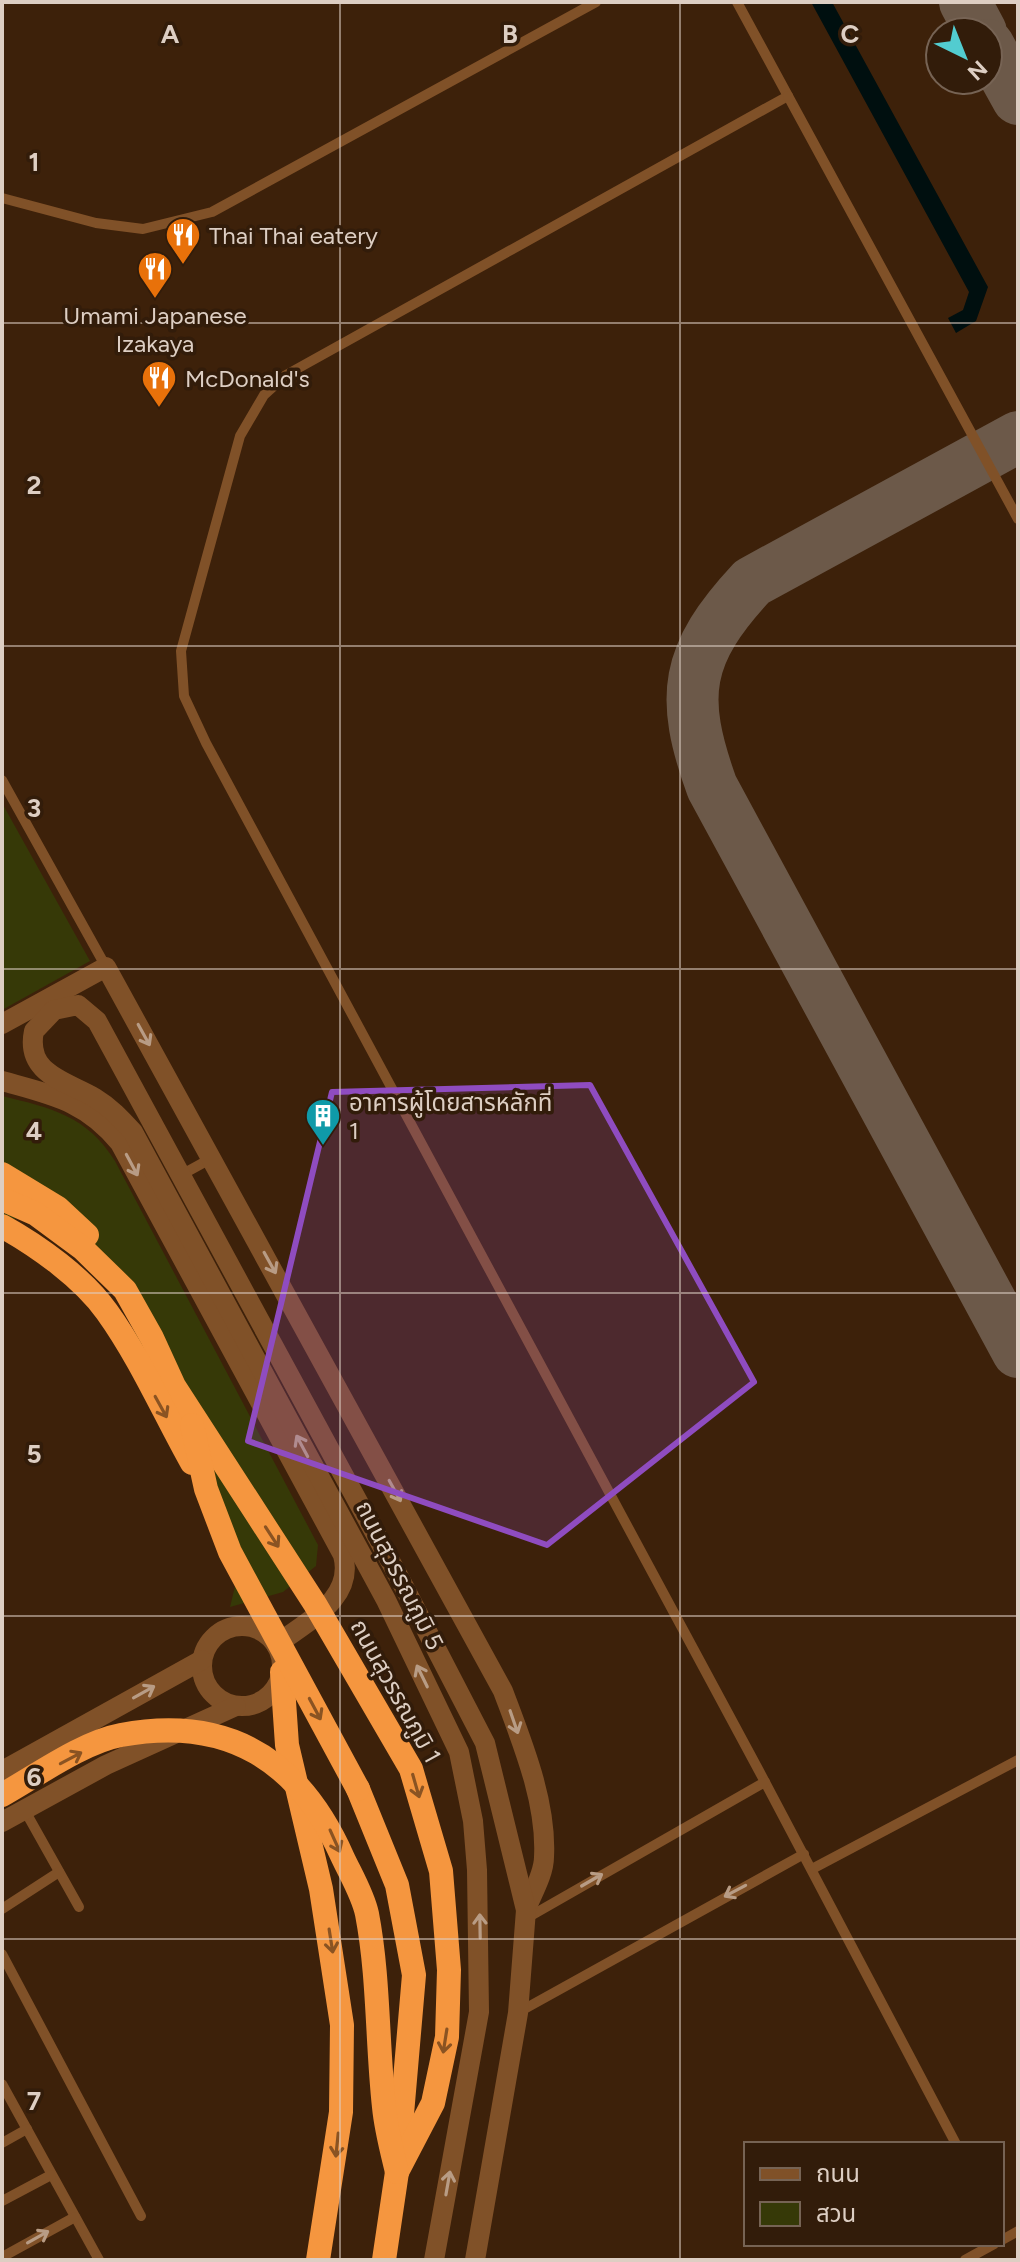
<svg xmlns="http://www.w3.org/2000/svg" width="1020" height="2262" viewBox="0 0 1020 2262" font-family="Figtree,'Noto Sans Thai',sans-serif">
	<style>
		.built { fill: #3d210a; fill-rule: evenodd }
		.green { fill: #363907 }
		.water { fill: #000f0f }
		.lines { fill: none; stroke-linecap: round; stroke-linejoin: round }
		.taxiway { stroke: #6c5949; stroke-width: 52 }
		.lane { stroke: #805128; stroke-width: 10 }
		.street { stroke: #805128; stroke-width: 20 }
		.highway { stroke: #f5963f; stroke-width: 24 }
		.highway-bridge { stroke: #f5963f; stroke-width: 24 }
		.oneway { stroke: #b89c85 }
		.oneway2 { stroke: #8a5322 }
		.marked { fill: #8f4cc0; fill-opacity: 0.2; stroke: #8f4cc0; stroke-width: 6; stroke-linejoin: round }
		.grid { fill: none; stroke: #ddcec3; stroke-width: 2; stroke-opacity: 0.55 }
		.labels { text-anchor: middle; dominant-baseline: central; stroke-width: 7; stroke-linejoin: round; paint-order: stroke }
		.poi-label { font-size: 24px; fill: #ddcec3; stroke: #321c0a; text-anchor: start }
		.street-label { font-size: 24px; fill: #ddcec3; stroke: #321c0a }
		.grid-label { font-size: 26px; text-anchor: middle; font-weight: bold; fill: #ddcec3; stroke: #321c0a; stroke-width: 7; stroke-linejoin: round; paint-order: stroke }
	</style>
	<rect width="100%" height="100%" fill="#321c0a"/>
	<path class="built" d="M2,2H1018V2260H2ZM940,32H988V80H940ZM746,2144H1002V2244H746Z"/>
	<g class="green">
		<path d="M2,803L90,961L2,1010Z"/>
		<path d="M2,1096C52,1108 87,1116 115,1161L318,1545L316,1566L283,1592L230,1607L243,1553L72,1204L2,1222Z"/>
	</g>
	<path class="water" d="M811,2H832L988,287L976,321L956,333L948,318L963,310L969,292Z"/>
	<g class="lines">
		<g class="taxiway">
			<path d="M965,2L981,32"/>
			<path d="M988,45L1018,99"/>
			<path d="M1018,437L752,582C685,654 679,696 712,787L1018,1352"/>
		</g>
		<g class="lane">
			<path d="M737,2L788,96L286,375L264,395L240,436L181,651L184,696L206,743L765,1782L956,2144"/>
			<path d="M788,96L1018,519"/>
			<path d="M2,198L96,223L143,229L212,212L596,2"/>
			<path d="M2,780L106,967"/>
			<path d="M181,1175L212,1158"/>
			<path d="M24,1809L79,1907"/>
			<path d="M812,1869L1018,1760"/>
			<path d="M2,1909L59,1872"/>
			<path d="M527,1918L765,1782"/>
			<path d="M2,1954L141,2216"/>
			<path d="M519,2012L804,1854"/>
			<path d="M2,2084L99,2260"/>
			<path d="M2,2143L27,2129"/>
			<path d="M2,2201L51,2175"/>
			<path d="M1002,2240L1018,2231"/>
			<path d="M2,2257L75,2217"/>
			<path d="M965,2260L994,2244"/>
		</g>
		<g class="street">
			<path d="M2,1024L106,967L503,1691C522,1742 547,1802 544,1857C544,1874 532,1894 526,1909"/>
			<path d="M2,1081C52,1095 86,1101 120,1143L343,1555C355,1599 307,1621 276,1645"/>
			<circle cx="242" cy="1666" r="40"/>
			<path d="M2,1771L202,1660"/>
			<path d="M2,1822L106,1765L236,1706"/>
			<path d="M434,2260L479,2012L477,1870L473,1821L459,1752L386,1600L133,1132C121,1119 110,1107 95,1098C66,1081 25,1074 34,1031L54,1010L78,1005L97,1021L401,1581L485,1743L526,1910L518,2013L475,2260"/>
		</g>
		<g class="highway">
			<path d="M282,1672L287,1745L321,1889L342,2025L341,2112L318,2260"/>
			<path d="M358,1789L397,1885L414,1975L397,2172L384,2260"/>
		</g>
		<g class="highway-bridge">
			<path d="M2,1174L58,1208L87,1235"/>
			<path d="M2,1199L36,1214L82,1248L125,1290L152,1338L174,1386L315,1604L411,1769L441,1871L449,1970L447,2037L433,2103L397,2172"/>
			<path d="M2,1226C38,1246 83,1278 107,1312C140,1358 164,1413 192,1463"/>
			<path d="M192,1425L206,1489L230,1552L358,1789"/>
			<path d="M2,1795C36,1776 83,1742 121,1735C229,1715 300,1761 343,1858C351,1875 363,1895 367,1914C379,1977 377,2043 384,2107C386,2129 392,2151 397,2172"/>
		</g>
	</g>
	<defs><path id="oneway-shaft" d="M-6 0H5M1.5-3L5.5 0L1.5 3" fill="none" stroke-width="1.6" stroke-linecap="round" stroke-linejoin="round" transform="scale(2)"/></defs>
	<g class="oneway">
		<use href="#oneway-shaft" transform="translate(144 1035) rotate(61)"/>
		<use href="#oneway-shaft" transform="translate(132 1165) rotate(62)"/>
		<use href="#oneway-shaft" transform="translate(270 1263) rotate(61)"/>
		<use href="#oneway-shaft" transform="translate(302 1446) rotate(-118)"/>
		<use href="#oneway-shaft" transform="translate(395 1491) rotate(61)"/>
		<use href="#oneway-shaft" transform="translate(422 1676) rotate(-116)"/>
		<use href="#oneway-shaft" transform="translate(144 1692) rotate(-29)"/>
		<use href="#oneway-shaft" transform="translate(514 1722) rotate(71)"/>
		<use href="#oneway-shaft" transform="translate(592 1880) rotate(-30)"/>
		<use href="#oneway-shaft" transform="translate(735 1891) rotate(152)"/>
		<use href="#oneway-shaft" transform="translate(480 1926) rotate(-91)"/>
		<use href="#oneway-shaft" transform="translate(448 2183) rotate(-80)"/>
		<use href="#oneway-shaft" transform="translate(38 2237) rotate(-29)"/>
	</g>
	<g class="oneway2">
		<use href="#oneway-shaft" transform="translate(161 1407) rotate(61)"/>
		<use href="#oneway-shaft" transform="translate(272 1537) rotate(57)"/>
		<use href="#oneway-shaft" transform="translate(315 1709) rotate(62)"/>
		<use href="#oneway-shaft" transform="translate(71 1758) rotate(-28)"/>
		<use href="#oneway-shaft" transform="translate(416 1786) rotate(74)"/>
		<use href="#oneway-shaft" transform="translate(335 1841) rotate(66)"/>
		<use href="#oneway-shaft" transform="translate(331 1941) rotate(81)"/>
		<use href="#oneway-shaft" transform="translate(445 2041) rotate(99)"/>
		<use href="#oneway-shaft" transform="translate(337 2145) rotate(96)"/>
	</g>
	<path class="marked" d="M590,1085L754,1382L547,1545L248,1441L332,1092Z"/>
	<path class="grid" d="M340,2V2260M680,2V2260M2,323H1018M2,646H1018M2,969H1018M2,1293H1018M2,1616H1018M2,1939H1018"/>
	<defs>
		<symbol id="restaurant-pin" viewBox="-11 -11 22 30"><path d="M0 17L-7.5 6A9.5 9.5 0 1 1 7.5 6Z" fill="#e8710a" stroke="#321c0a"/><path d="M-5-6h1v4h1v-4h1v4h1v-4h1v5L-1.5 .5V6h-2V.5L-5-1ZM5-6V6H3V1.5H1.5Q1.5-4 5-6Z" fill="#fff"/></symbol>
		<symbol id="building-pin" viewBox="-11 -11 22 30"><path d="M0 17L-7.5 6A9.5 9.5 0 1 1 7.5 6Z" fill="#0f9aa8" stroke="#321c0a"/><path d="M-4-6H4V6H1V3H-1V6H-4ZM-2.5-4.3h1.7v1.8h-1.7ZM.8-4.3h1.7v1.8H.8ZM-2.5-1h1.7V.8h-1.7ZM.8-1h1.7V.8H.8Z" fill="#fff"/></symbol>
	</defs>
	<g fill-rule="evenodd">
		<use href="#restaurant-pin" x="163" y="215" width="40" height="54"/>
		<use href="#restaurant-pin" x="135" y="249" width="40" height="54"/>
		<use href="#restaurant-pin" x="139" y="358" width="40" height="54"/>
		<use href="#building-pin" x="303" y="1096" width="40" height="54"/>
	</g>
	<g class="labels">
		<g class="poi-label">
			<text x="209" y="235">Thai Thai eatery</text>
			<text x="155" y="315" text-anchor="middle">Umami Japanese<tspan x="155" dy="28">Izakaya</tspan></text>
			<text x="185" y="378">McDonald's</text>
			<text x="349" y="1102">อาคารผู้โดยสารหลักที่<tspan x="349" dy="28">1</tspan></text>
		</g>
		<g class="street-label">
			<text transform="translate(400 1575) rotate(63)">ถนนสุวรรณภูมิ 5</text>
			<text transform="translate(396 1691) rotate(61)">ถนนสุวรรณภูมิ 1</text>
		</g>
	</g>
	<g class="grid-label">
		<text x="170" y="43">A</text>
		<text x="510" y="43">B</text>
		<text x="850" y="43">C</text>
		<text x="34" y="171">1</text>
		<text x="34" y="494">2</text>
		<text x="34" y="817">3</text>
		<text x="34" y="1140">4</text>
		<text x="34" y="1463">5</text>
		<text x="34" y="1786">6</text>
		<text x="34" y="2110">7</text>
	</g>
	<rect width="1020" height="2262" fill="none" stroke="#ddcec3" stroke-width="8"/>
	<rect x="744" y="2142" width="260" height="104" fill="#321c0a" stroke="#766354" stroke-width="2"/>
	<rect x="760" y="2168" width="40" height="12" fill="#805128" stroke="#766354" stroke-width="2"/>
	<text x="816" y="2182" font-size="24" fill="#ddcec3">ถนน</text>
	<rect x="760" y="2202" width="40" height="24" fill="#363907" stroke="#766354" stroke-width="2"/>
	<text x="816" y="2222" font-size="24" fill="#ddcec3">สวน</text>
	<g transform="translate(964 56) rotate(137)"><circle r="38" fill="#321c0a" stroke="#766354" stroke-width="2"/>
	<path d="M0-6L14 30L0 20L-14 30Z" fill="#52ccd0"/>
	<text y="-12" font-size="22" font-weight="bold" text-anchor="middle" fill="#ddcec3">N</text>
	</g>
</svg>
